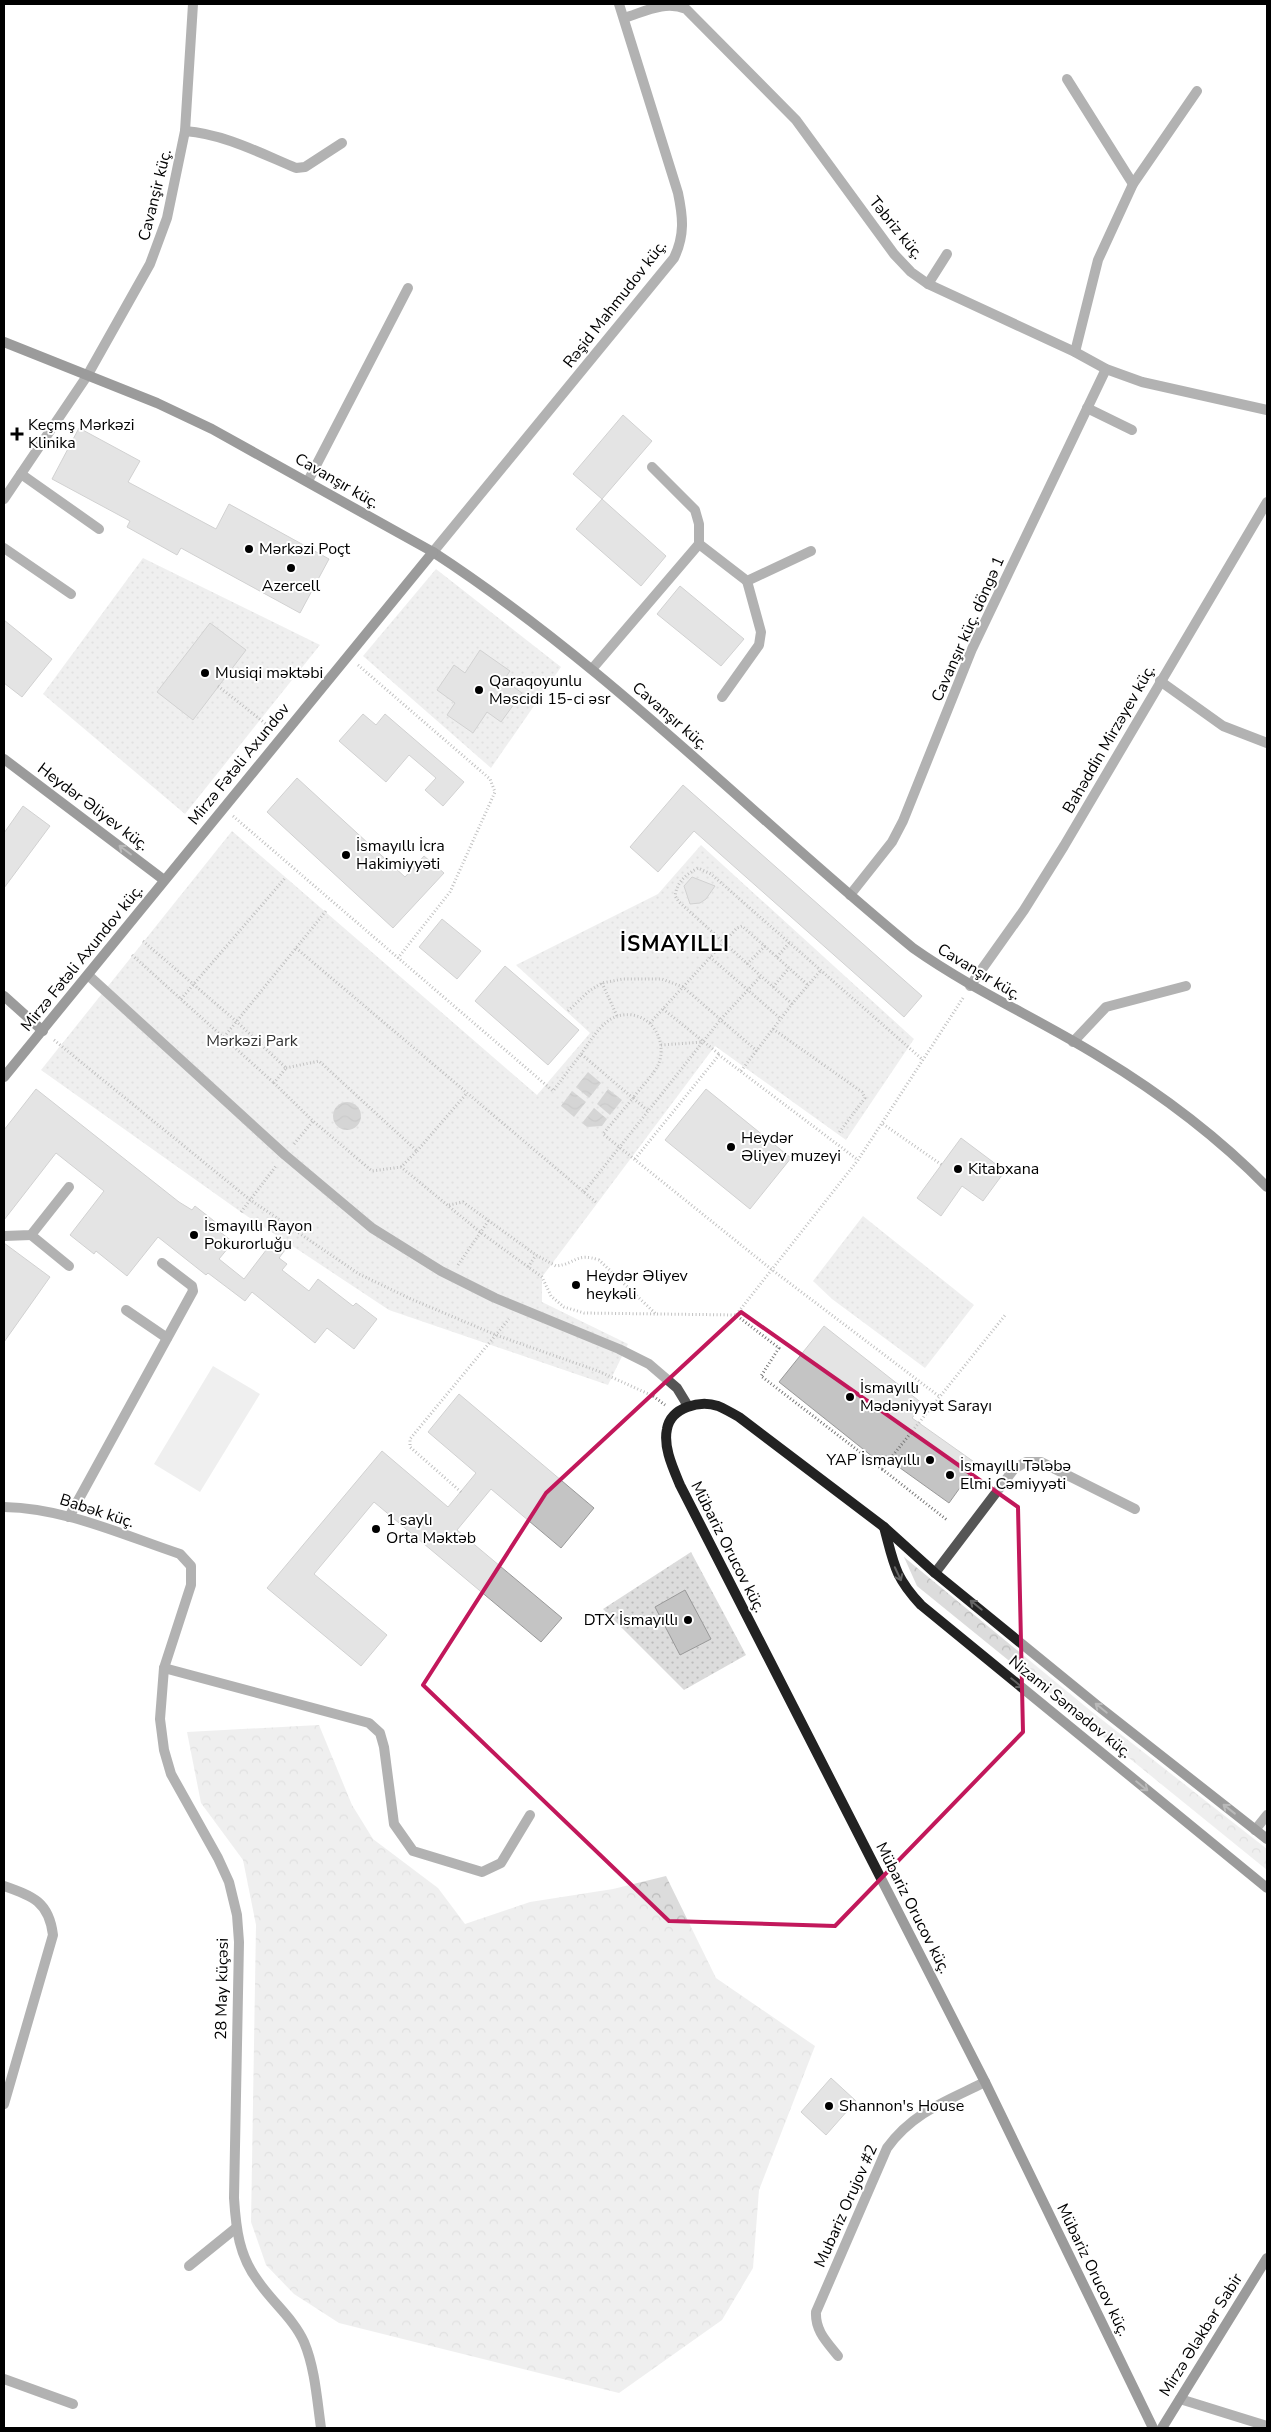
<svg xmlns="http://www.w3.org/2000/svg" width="1271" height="2432" viewBox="0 0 1271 2432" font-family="'Nunito Sans',sans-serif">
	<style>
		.grass { fill: url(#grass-dots) }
		.forest { fill: url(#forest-crowns) }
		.pitch { fill: #dcdcdc }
		.water { fill: url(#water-waves) }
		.building { fill: #c4c4c4; stroke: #999 }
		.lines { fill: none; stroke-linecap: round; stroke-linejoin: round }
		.path { stroke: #777; stroke-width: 3; stroke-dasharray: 1 2.5; stroke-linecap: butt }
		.lane { stroke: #555; stroke-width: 10 }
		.street { stroke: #555; stroke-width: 10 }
		.secondary { stroke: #222; stroke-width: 10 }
		.oneway { stroke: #646464 }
		.marked { fill: none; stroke: #c2185b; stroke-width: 4; stroke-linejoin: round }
		.poi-dot { fill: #000; stroke: #fff; stroke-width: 2 }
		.labels { text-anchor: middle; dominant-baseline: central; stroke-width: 4; stroke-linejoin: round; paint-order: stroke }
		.street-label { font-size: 16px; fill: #000; stroke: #fff }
		.poi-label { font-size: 16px; fill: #000; stroke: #fff; text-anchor: start }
		.park-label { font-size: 16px; fill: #333; stroke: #fff }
		.district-label { font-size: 21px; font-weight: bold; letter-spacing: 1px; fill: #000; stroke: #fff }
	</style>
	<defs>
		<pattern id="grass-dots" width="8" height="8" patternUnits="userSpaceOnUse" patternTransform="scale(1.25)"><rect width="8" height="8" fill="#dcdcdc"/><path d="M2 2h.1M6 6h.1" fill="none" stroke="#bbb" stroke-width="1.8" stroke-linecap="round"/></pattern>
		<pattern id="forest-crowns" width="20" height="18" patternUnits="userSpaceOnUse" patternTransform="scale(1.25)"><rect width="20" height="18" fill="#dcdcdc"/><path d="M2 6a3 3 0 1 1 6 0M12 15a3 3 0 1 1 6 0" fill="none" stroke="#bbb"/></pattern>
		<pattern id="water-waves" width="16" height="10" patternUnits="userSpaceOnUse" patternTransform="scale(1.25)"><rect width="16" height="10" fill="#a3a3a3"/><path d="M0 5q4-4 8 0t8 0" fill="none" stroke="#8b8b8b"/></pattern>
	</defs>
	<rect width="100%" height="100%" fill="#fff"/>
	<g class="grass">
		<path d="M143,558L320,645L185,814L43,694Z"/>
		<path d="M436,569L561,667L491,768L363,656Z"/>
		<path d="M232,831L537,1095L590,1033L516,965L658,894L701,845L914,1039L846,1140L715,1046L542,1277V1302L628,1344L608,1385L389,1310L241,1212L41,1070Z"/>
		<path d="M863,1216L974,1305L925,1368L832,1299L813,1281Z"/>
		<path d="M691,1552L746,1655L684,1690L603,1609Z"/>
	</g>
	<g class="forest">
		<path d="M904,1557L1091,1711L1267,1849V1870L917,1586Z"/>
		<path d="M319,1725L352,1805L373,1839L438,1888L465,1924L530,1902L613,1889L666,1876L716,1978L815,2046L759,2190L753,2268L722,2320L619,2393L339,2323L294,2294L266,2265L251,2222L256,1925L243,1860L201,1803L187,1732Z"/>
	</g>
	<path class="pitch" d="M213,1366L260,1394L200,1492L154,1464Z"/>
	<g class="water">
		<path d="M588,1072L601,1083L589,1098L576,1087Z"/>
		<path d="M608,1089L622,1100L610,1115L597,1104Z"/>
		<path d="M572,1091L586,1102L574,1117L561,1106Z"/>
		<circle cx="347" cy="1116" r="14"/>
		<path d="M594,1108L607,1119L602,1126L587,1127L582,1123Z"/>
	</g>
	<g class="building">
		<path d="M623,415L652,441L602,499L573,474Z"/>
		<path d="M79,428L140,461L128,482L216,529L229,504L329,559L300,613L181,548L177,555L127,527L130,521L52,479Z"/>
		<path d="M602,499L666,556L641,586L576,529Z"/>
		<path d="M680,586L744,639L721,666L657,614Z"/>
		<path d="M4,620L52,659L22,697L4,683Z"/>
		<path d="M210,623L246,650L193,720L157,692Z"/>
		<path d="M480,650L510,671L504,680L522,693L501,722L487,712L473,733L447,715L455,703L437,690L454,665L465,673Z"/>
		<path d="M363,714L376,725L385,714L464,782L443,806L425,790L436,778L409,755L386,782L339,741Z"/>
		<path d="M297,778L405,877L424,856L444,873L393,928L267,812Z"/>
		<path d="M683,785L922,996L904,1017L694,831L658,872L630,847Z"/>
		<path d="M23,806L50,826L4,888V833Z"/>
		<path d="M692,877L715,886L706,899L700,903L690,904L684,886Z"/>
		<path d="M442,919L481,951L457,979L419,947Z"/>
		<path d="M505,966L579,1030L548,1065L475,1001Z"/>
		<path d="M36,1089L179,1202L192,1210L195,1206L223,1228L220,1232L233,1242L219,1259L244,1279L273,1241L285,1250L279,1258L287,1264L282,1270L309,1291L318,1279L353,1306L356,1303L377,1319L354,1349L327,1328L315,1343L252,1292L245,1301L208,1273L206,1275L158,1237L127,1276L96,1251L94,1254L70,1235L104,1191L56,1153L4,1220V1130Z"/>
		<path d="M706,1089L791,1158L750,1209L665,1140Z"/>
		<path d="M961,1138L1005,1171L983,1201L962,1186L941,1216L917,1198Z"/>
		<path d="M4,1243L50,1277L4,1342Z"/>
		<path d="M824,1326L923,1404L912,1418L977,1464L949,1503L882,1455L878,1461L779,1382Z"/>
		<path d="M459,1394L594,1508L561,1548L491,1489L457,1530L562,1618L541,1642L374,1502L314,1574L387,1635L361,1666L267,1588L382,1451L448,1507L476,1473L428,1432Z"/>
		<path d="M685,1590L711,1639L680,1655L655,1607Z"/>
		<path d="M831,2078L856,2101L826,2135L801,2112Z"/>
	</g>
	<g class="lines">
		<g class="path">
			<path d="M358,665L490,779L495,792L450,892L398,958"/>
			<path d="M218,686L271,728"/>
			<path d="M233,816L553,1091L581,1054L633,1098L603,1134L771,1269L940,1397"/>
			<path d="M143,941L236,1021L286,1068L274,1083L313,1121L372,1171L401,1167L480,1232L542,1277L551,1296L564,1307L584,1313L736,1315"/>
			<path d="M296,948L597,1203"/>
			<path d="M132,955L274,1083"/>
			<path d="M710,957L781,1019"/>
			<path d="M777,957L789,943"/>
			<path d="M747,964L765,946"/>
			<path d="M602,983L617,1016"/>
			<path d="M773,987L789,968"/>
			<path d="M963,998L858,1160L736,1315L779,1348L761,1376L882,1469L1006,1314"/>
			<path d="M181,999L286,877"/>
			<path d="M792,1004L679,902L675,896C677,882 685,875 698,868L711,874L923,1060"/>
			<path d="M663,1009L719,1054"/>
			<path d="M568,1011L589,991L602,983L623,979H662L683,987L757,1051"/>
			<path d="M650,1023L737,928L742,926L808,985"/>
			<path d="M773,1029L862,1092L865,1098L838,1134"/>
			<path d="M224,1037L326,911"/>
			<path d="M54,1040L249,1199L359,1274L411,1299L496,1335L598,1371L653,1396L665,1405"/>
			<path d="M661,1045L702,1042"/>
			<path d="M581,1054C590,1042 602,1020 618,1016C647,1008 668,1037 659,1063C654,1075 640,1088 633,1098L648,1111"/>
			<path d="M286,1068L319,1061L417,1151L401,1167"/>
			<path d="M741,1071L792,1004L821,970"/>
			<path d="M883,1124L942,1165"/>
			<path d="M294,1144L313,1121"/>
			<path d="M417,1151L467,1093"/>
			<path d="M635,1159L719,1055L858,1160"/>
			<path d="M584,1192L721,1019L761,976"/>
			<path d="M449,1205L463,1202L536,1255L556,1266C576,1264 576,1252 599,1260L657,1315"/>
			<path d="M241,1212L276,1166"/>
			<path d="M458,1265L489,1220"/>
			<path d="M528,1267L536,1255"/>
			<path d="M882,1469L947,1520"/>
			<path d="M461,1492L410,1447V1439L509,1319"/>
		</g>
		<g class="lane">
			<path d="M21,474L99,529"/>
			<path d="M4,499L87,376"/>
			<path d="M699,544L747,581L811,551"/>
			<path d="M4,548L71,594"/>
			<path d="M592,669L699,544V524L695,510L652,467"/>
			<path d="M722,697L759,645L761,632L747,581"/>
			<path d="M31,1235L69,1266"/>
			<path d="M4,1236L31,1235L69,1187"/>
			<path d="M126,1310L167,1338"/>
			<path d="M69,1517L193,1291L192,1286L162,1263"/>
		</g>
		<g class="street">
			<path d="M624,18C644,12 665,0 686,9L796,120L894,254L911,272L928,284L1075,352L1106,369L1142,382L1267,410"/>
			<path d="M1067,79L1133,184"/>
			<path d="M185,131C224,134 260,153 296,168L305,167L342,143"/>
			<path d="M928,284L947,254"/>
			<path d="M1075,352L1098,260L1133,184L1197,91"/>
			<path d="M87,376L150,264L167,218L185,131L193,4"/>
			<path d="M1087,408L1132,430"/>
			<path d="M308,481L408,288"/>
			<path d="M433,552L674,258C685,235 683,217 678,193L619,4"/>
			<path d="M1160,681L1223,726L1267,743"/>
			<path d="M850,895L892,842L903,821L972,649L1106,369"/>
			<path d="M88,975L285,1155L372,1228L441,1271L495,1298L619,1349L649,1364L677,1388L688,1406"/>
			<path d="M970,986L1024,910L1064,846L1267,502"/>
			<path d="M1073,1042L1106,1007L1186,986"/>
			<path d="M4,1507C65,1508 123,1535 180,1554L191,1566V1585L164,1668L160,1719L164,1750L171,1774L218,1858L229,1882L237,1915L239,1942L234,2198C236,2229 239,2256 258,2281C272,2302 294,2319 304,2342C315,2368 317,2400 321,2428"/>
			<path d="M935,1573L1014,1469L1026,1462H1041L1135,1509"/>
			<path d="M164,1668L369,1723L380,1733L384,1747L394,1824L413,1851L482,1872L501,1863L530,1815"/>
			<path d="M1255,1830L1267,1815"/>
			<path d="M4,1886C33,1896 49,1902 53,1935L4,2104"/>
			<path d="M189,2266L236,2228"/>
			<path d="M838,2356C827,2342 815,2331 816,2312L887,2148C913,2112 947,2101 985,2082"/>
			<path d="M4,2379L73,2404"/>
			<path d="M1180,2399L1267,2426"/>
		</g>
		<g class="secondary">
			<path d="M4,342L157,403L212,429L433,552C608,666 752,816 913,948C974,991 1037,1018 1100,1057C1161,1094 1217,1136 1267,1187"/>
			<path d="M4,759L164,880"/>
			<path d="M4,996L43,1031"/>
			<path d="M4,1077L433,552"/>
			<path d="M884,1527C894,1564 894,1576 921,1605L1267,1888"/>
			<path d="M1153,2428L985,2082L680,1485C673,1468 663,1447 667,1429C671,1407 700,1400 718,1406C725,1409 732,1413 739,1417L884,1527L935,1573L1098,1706L1267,1839"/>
			<path d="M1162,2428L1267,2258"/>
		</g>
	</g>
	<defs><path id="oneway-shaft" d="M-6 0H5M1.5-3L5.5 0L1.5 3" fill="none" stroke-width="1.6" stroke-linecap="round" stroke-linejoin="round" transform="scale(1.25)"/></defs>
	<g class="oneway">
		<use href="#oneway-shaft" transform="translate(125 850) rotate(-143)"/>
		<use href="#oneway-shaft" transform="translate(898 1574) rotate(65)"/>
		<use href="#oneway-shaft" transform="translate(976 1605) rotate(-141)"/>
		<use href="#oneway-shaft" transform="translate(1017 1683) rotate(39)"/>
		<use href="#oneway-shaft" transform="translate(1101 1708) rotate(-141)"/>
		<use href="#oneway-shaft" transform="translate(1142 1786) rotate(39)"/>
		<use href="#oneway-shaft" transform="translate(1229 1809) rotate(-142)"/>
	</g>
	<path d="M0 0H1271V2432H0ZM741,1312L1018,1507L1023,1732L835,1926L669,1921L423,1685L546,1493Z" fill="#fff" fill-opacity=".55" fill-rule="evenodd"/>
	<path class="marked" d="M741,1312L1018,1507L1023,1732L835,1926L669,1921L423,1685L546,1493Z"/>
	<g class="poi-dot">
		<path d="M14.5 426.5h5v5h5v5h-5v5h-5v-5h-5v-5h5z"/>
		<circle cx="249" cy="549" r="5"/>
		<circle cx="291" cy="568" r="5"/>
		<circle cx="205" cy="673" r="5"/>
		<circle cx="479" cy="690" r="5"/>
		<circle cx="346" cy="855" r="5"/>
		<circle cx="731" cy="1147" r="5"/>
		<circle cx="958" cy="1169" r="5"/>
		<circle cx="194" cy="1235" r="5"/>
		<circle cx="576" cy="1285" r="5"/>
		<circle cx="850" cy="1397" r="5"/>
		<circle cx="930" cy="1460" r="5"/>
		<circle cx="950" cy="1475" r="5"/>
		<circle cx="376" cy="1529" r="5"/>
		<circle cx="688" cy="1620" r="5"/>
		<circle cx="829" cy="2106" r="5"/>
	</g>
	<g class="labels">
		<g class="street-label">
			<text transform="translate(155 195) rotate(-76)">Cavanşir küç.</text>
			<text transform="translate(896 228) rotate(51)">Təbriz küç.</text>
			<text transform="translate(615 304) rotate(-52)">Rəşid Mahmudov küç.</text>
			<text transform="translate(337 481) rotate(30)">Cavanşır küç.</text>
			<text transform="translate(968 629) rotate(-66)">Cavanşır küç. döngə 1</text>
			<text transform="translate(670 716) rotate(41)">Cavanşır küç.</text>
			<text transform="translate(1109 739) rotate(-60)">Bahəddin Mirzəyev küç.</text>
			<text transform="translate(239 764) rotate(-51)">Mirzə Fətəli Axundov</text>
			<text transform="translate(93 807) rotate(37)">Heydər Əliyev küç.</text>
			<text transform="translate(82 958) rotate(-51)">Mirzə Fətəli Axundov küç.</text>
			<text transform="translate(979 972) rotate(31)">Cavanşır küç.</text>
			<text transform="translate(97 1511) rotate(18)">Babək küç.</text>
			<text transform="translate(728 1547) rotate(63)">Mübariz Orucov küç.</text>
			<text transform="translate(1070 1707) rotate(39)">Nizami Səmədov küç.</text>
			<text transform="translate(913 1908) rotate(63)">Mübariz Orucov küç.</text>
			<text transform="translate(222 1989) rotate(-89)">28 May küçəsi</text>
			<text transform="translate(846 2206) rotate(-66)">Mubariz Orujov #2</text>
			<text transform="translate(1093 2270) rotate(64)">Mübariz Orucov küç.</text>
			<text transform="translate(1201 2335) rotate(-58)">Mirzə Ələkbər Sabir</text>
		</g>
		<g class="poi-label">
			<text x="28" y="425">Keçmş Mərkəzi<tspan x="28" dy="18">Klinika</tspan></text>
			<text x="259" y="549">Mərkəzi Poçt</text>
			<text x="291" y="586" text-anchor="middle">Azercell</text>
			<text x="215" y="673">Musiqi məktəbi</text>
			<text x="489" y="681">Qaraqoyunlu<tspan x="489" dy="18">Məscidi 15-ci əsr</tspan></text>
			<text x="356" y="846">İsmayıllı İcra<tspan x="356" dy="18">Hakimiyyəti</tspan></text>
			<text x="741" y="1138">Heydər<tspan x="741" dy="18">Əliyev muzeyi</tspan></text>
			<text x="968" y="1169">Kitabxana</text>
			<text x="204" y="1226">İsmayıllı Rayon<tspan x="204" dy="18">Pokurorluğu</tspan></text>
			<text x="586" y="1276">Heydər Əliyev<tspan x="586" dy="18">heykəli</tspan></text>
			<text x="860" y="1388">İsmayıllı<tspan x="860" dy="18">Mədəniyyət Sarayı</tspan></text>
			<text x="920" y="1460" text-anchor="end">YAP İsmayıllı</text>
			<text x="960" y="1466">İsmayıllı Tələbə<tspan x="960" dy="18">Elmi Cəmiyyəti</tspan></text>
			<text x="386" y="1520">1 saylı<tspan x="386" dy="18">Orta Məktəb</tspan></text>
			<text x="678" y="1620" text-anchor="end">DTX İsmayıllı</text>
			<text x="839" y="2106">Shannon's House</text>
		</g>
		<g class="park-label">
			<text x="252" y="1041">Mərkəzi Park</text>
		</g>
		<g class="district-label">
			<text x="675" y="944">İSMAYILLI</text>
		</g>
	</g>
	<rect width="1271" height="2432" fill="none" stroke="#000000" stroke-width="10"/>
</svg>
